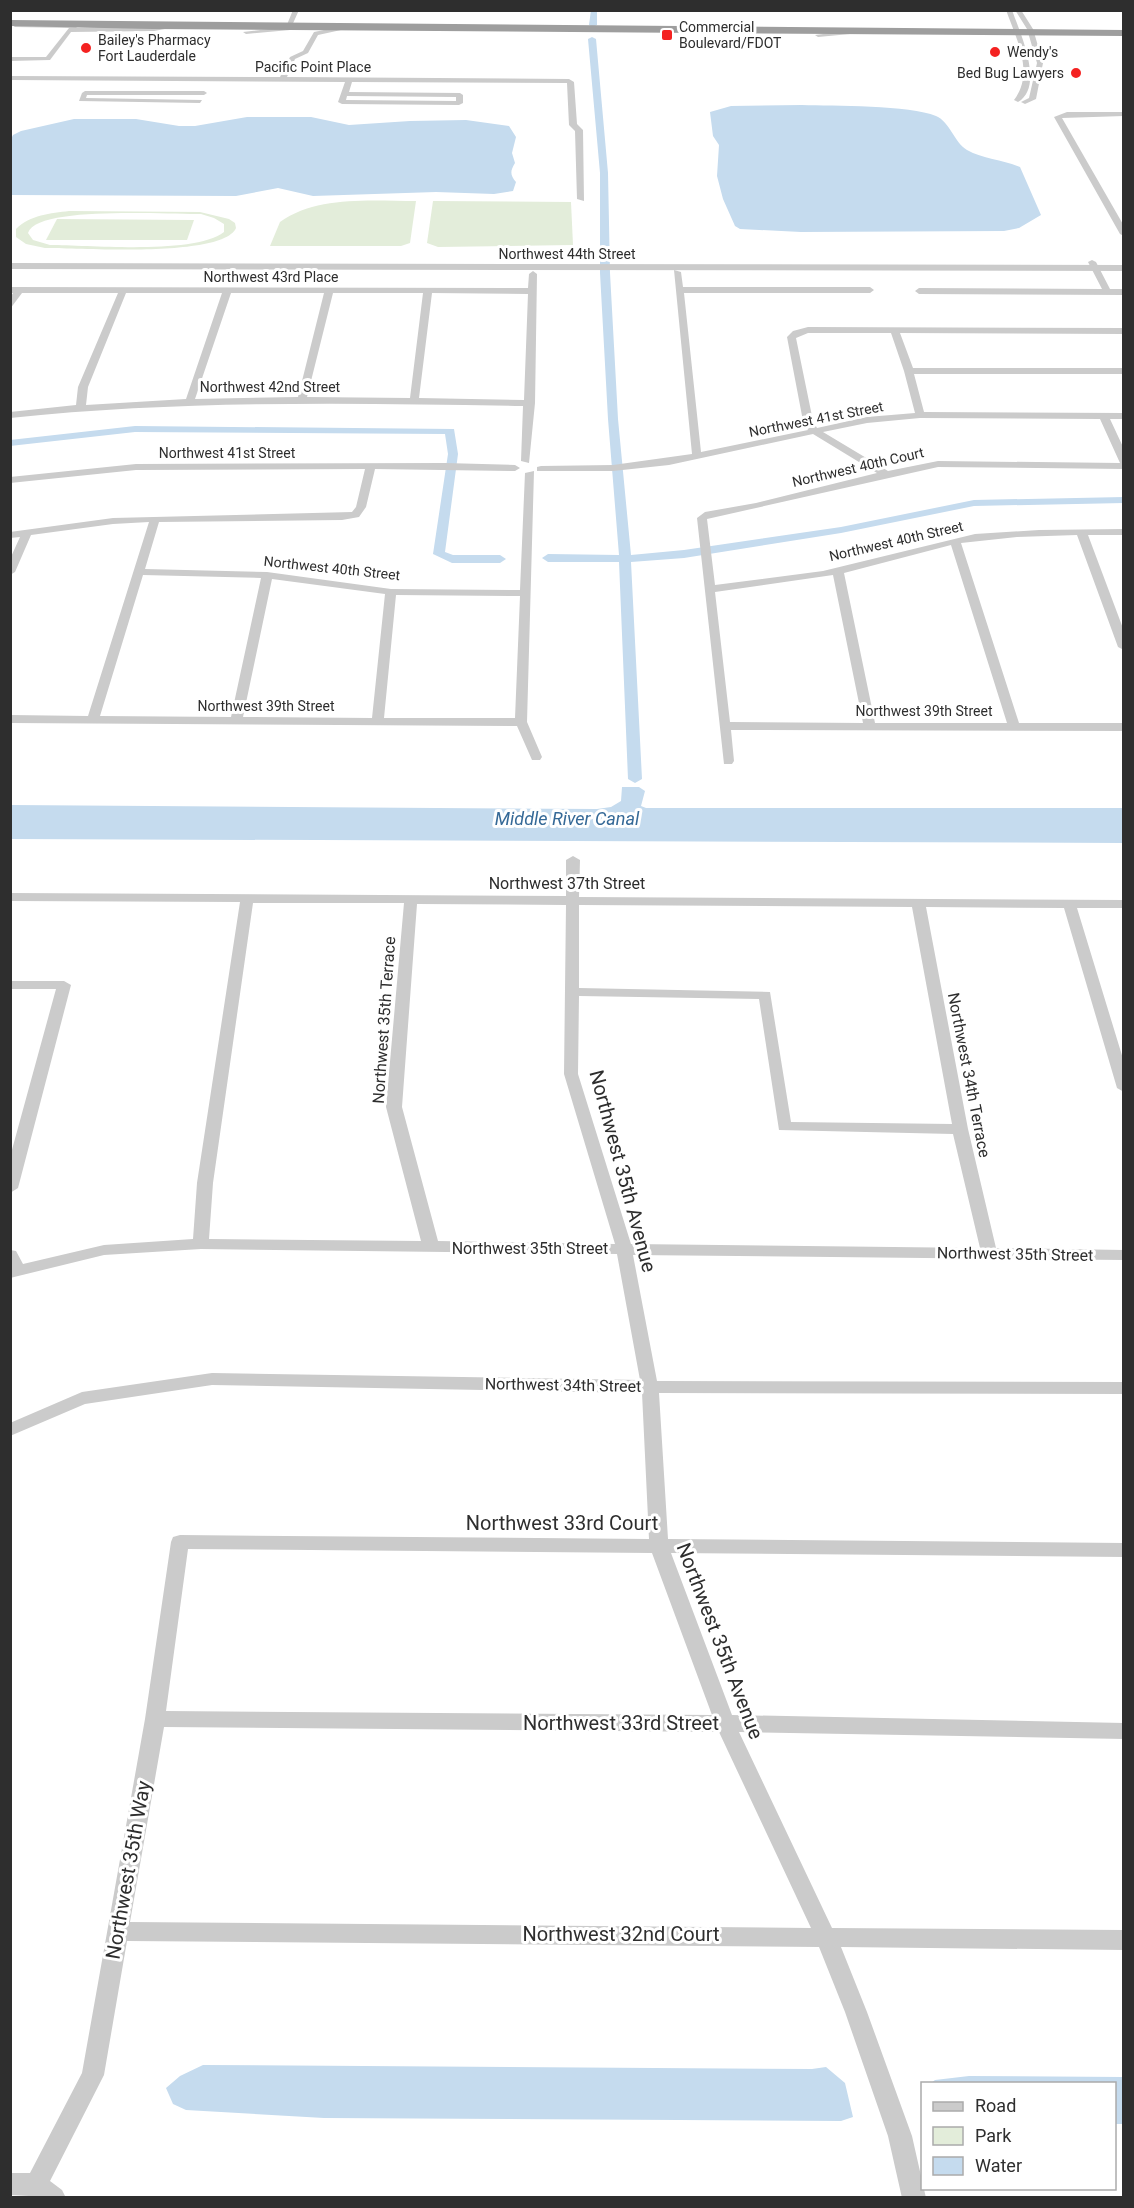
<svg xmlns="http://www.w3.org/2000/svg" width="1134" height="2208" viewBox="0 0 1134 2208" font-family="Roboto,sans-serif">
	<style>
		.green { fill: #e3edda; fill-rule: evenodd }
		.water { fill: #c5dbee }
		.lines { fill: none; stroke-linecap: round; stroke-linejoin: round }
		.canal { fill: #c5dbee; fill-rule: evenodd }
		.minor { fill: #cbcbcb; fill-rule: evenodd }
		.tertiary { fill: #cbcbcb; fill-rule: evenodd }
		.trunk { fill: #9e9e9e; fill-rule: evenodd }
		.poi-dot { fill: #f42221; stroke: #fff; stroke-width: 2 }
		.labels { text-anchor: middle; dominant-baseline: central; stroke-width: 6; stroke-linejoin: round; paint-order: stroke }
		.far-poi-label { font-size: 14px; fill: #2e2e2e; stroke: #fff; text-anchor: start }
		.far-street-label { font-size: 14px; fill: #2e2e2e; stroke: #fff }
		.street-label { font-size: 16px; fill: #2e2e2e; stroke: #fff }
		.water-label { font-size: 18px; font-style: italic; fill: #356997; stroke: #fff }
		.near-street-label { font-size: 20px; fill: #2e2e2e; stroke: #fff }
	</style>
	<rect width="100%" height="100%" fill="#fff"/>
	<g class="green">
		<path d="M416,201L410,243L401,246H270L280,222C317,195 373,201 416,201Z"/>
		<path d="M433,201L571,202L573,245L438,247L427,243Z"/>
		<path d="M69,211L200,212L229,219L235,223L236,228C223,258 79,248 45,248L26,244L16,237V229C30,215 51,213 69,211ZM201,214L214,218L224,224V232C194,255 91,245 50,245L33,240L28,233C37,205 172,215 201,214Z"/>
		<path d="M57,219L194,220L187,240H46Z"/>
	</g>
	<g class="water">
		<path d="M802,105C833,106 910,105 936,116C950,122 954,142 967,150C983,159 1004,160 1020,167L1041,215L1019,228L1004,231L801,232L740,229L735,226L723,199L717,176L719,145L713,136L710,112L731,106Z"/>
		<path d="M247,117H311L349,125L410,121L466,120L509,126L516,137L512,153L515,163C510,171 510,175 516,182L513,191L494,194L436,192L313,196L278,188L236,196L11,195V139L13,135L21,131L74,119H136L179,126H195Z"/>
		<path d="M622,787H639L645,791L641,806L646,808H1123V843L11,839V805L597,809L611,807L621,801Z"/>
		<path d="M203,2065L812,2069L826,2067L845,2083L853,2117L841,2121L324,2118L186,2110L173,2104L166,2088L180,2076Z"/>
		<path d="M969,2076L1123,2077V2124H1115L1114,2084L931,2083L935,2080Z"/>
	</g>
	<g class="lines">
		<g class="canal">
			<path d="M591,10H597V25L593,27L589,25Z"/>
			<path d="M592,37L596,39L608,173L610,273L618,419L631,555L684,550L841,527L974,500L1124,497V503L974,506L841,533L684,558L631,562L642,779L635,783L628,779L619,562H548L542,558L548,554L619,555L608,419L600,273V173L588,39Z"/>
			<path d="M135,426L454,429L458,454L445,552L453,555H500L506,559L500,563H452L433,554L448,454L445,434L135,432L10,446V440Z"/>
		</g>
		<g class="minor">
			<path d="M293,10H299L290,30L246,34L243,32L286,27Z"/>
			<path d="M1006,10H1012C1020,33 1045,86 1018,102L1014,100C1035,73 1016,38 1006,10Z"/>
			<path d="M1015,10H1021L1033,29L1043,63L1036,99L1025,104L1021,102L1029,98L1037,63L1027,29Z"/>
			<path d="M16,24H76L79,26L76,28L14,27Z"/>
			<path d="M168,25L170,28L154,31L71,32L50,60L10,61V57H46L69,28Z"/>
			<path d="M339,27L341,30L318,35L308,53L295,59L287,77L569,79L574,82L577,124L583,130L584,201L577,199L575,131L569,125L567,83L352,82L349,92L460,93L463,95V103L459,105L342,104L338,102L345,82L10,80V76L280,77L290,57L303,51L314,32ZM347,96L456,97V101L346,100Z"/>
			<path d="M848,31L850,34L818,37L815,35Z"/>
			<path d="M85,91H204L207,93L204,95H87L86,98L202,100L200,103L79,101L82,93Z"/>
			<path d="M1067,112H1124V116L1062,118L1124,226V236L1120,234L1054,117Z"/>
			<path d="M1092,260L1096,262L1110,289H1124V295L919,294L915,291L919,288L1102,289L1088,262Z"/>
			<path d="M674,270L681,272L683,287H870L874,290L870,293H684L701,452L808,430L803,421L787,337L793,331L808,327L1124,328V334L900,333L913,368H1124V374H914L924,412L1124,413V419H1110L1124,449V469L938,467L707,519L715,585L823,571L975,534L1039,530L1124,529V535H1088L1124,631V650L1118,647L1077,535L1017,537L961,543L1019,723H1124V731L731,730L734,761L732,764H724L697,518L705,512L756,503L877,473L813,434L669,465L613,471H537V467L541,466L613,465L692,454ZM808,333H891L904,371L915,413L867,417L817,428L813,421L796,338ZM920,418L1100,419L1120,463L938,461L888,471L823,432L867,423ZM951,545L1007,723H875L844,573ZM833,575L863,723L730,722L715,592Z"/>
			<path d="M533,271L537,274L535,403L529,463L521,461L523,406C352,403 181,400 10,418V412L76,405L78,387L118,293H22L10,309V298L13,293H10V287L528,288L529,274ZM126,293H222L186,399L86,405L88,387ZM231,293H324L298,397L195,399ZM333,293H423L410,398L307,397ZM432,293L528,294L524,400L419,398Z"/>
			<path d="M445,463L515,465L520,468L515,471L375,469L366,507L359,517L342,520L159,522L145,569L267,572L391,589L520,590L525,473L534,471L527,722L542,757L540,760H532L517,726L10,723V715L88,716L149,522L113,524L31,535L15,572L10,575V559L20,537L10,538V532L113,518L352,512L356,507L365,469L136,470L10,483V477L136,464ZM143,575L261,578L231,717L100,716ZM272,579L385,594L372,718L243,717ZM396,595L520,596L515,718H384Z"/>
			<path d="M573,856L580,860L579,897L1124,900V908H1077L1124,1062V1092L1117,1088L1064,908L926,907L968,1129L996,1248L1124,1250V1260L633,1255L657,1381L1124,1382V1394L659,1393L668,1539L1124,1543V1557L671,1553L732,1715L1124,1723V1739L739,1732L832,1928L1124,1930V1950L841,1947L867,2012L912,2136L926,2198H902L888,2136L845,2012L819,1947L127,1941L104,2075L50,2181L62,2190L66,2198L10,2195V2173H30L82,2073L145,1719L171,1542L173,1537L180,1535L649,1539L642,1393L212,1385L85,1404L10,1436V1423L82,1392L212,1373L640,1380L617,1254L201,1249L104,1255L10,1278V1250L16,1251L23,1264L104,1245L193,1239L197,1183L240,902L10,901V893L566,896V860ZM253,903H404L386,1107L421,1241L209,1239L213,1183ZM417,904L566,905L564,1074L615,1244L438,1241L402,1107ZM579,905L912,907L952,1124L791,1122L770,992L579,988ZM579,996L759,999L779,1130L953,1134L980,1248L631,1244L578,1074ZM188,1549L652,1553L712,1715L166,1711ZM164,1727L719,1732L811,1928L130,1922Z"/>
			<path d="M10,981H64L71,985L18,1188L10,1193V1157L56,989H10Z"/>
		</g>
		<path class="tertiary" d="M10,263L1124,265V271L10,269Z"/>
		<path class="trunk" d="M10,20L1124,30V36L152,29L10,26Z"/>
	</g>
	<g class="poi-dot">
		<rect x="661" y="29" width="12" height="12" rx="3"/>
		<circle cx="86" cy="48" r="6"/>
		<circle cx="995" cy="52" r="6"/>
		<circle cx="1076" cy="73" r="6"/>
	</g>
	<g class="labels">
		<g class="far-poi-label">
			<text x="679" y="27">Commercial<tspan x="679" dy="16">Boulevard/FDOT</tspan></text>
			<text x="98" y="40">Bailey's Pharmacy<tspan x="98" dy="16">Fort Lauderdale</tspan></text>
			<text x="1007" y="52">Wendy's</text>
			<text x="1064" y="73" text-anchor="end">Bed Bug Lawyers</text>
		</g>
		<g class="far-street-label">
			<text x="313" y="67">Pacific Point Place</text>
			<text x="567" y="254">Northwest 44th Street</text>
			<text x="271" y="277">Northwest 43rd Place</text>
			<text x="270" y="387">Northwest 42nd Street</text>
			<text transform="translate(816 419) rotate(-11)">Northwest 41st Street</text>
			<text x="227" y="453">Northwest 41st Street</text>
			<text transform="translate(858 467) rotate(-13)">Northwest 40th Court</text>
			<text transform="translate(896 541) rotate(-13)">Northwest 40th Street</text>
			<text transform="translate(332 568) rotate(6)">Northwest 40th Street</text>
			<text x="266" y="706">Northwest 39th Street</text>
			<text x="924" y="711">Northwest 39th Street</text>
		</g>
		<g class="street-label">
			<text x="567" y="883">Northwest 37th Street</text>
			<text transform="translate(384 1020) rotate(-86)">Northwest 35th Terrace</text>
			<text transform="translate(969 1075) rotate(79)">Northwest 34th Terrace</text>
			<text x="530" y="1248">Northwest 35th Street</text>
			<text transform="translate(1015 1254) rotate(1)">Northwest 35th Street</text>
			<text transform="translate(563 1385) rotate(1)">Northwest 34th Street</text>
		</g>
		<g class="water-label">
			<text x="567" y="818">Middle River Canal</text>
		</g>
		<g class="near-street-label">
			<text transform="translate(623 1171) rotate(75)">Northwest 35th Avenue</text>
			<text x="562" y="1523">Northwest 33rd Court</text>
			<text transform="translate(720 1641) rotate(69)">Northwest 35th Avenue</text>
			<text x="621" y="1723">Northwest 33rd Street</text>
			<text transform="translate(128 1870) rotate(-80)">Northwest 35th Way</text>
			<text x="621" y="1934">Northwest 32nd Court</text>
		</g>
	</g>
	<rect width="1134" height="2208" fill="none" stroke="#2e2e2e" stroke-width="24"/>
	<rect x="921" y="2082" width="195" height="108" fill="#ffffff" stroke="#ababab" stroke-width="1.5"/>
	<rect x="933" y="2102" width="30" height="9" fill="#cbcbcb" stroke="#ababab" stroke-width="1.5"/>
	<text x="975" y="2112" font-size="18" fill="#2e2e2e">Road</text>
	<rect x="933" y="2127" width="30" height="18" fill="#e3edda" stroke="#ababab" stroke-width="1.5"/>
	<text x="975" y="2142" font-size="18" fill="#2e2e2e">Park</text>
	<rect x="933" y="2157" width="30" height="18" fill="#c5dbee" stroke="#ababab" stroke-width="1.5"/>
	<text x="975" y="2172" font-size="18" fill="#2e2e2e">Water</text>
</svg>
